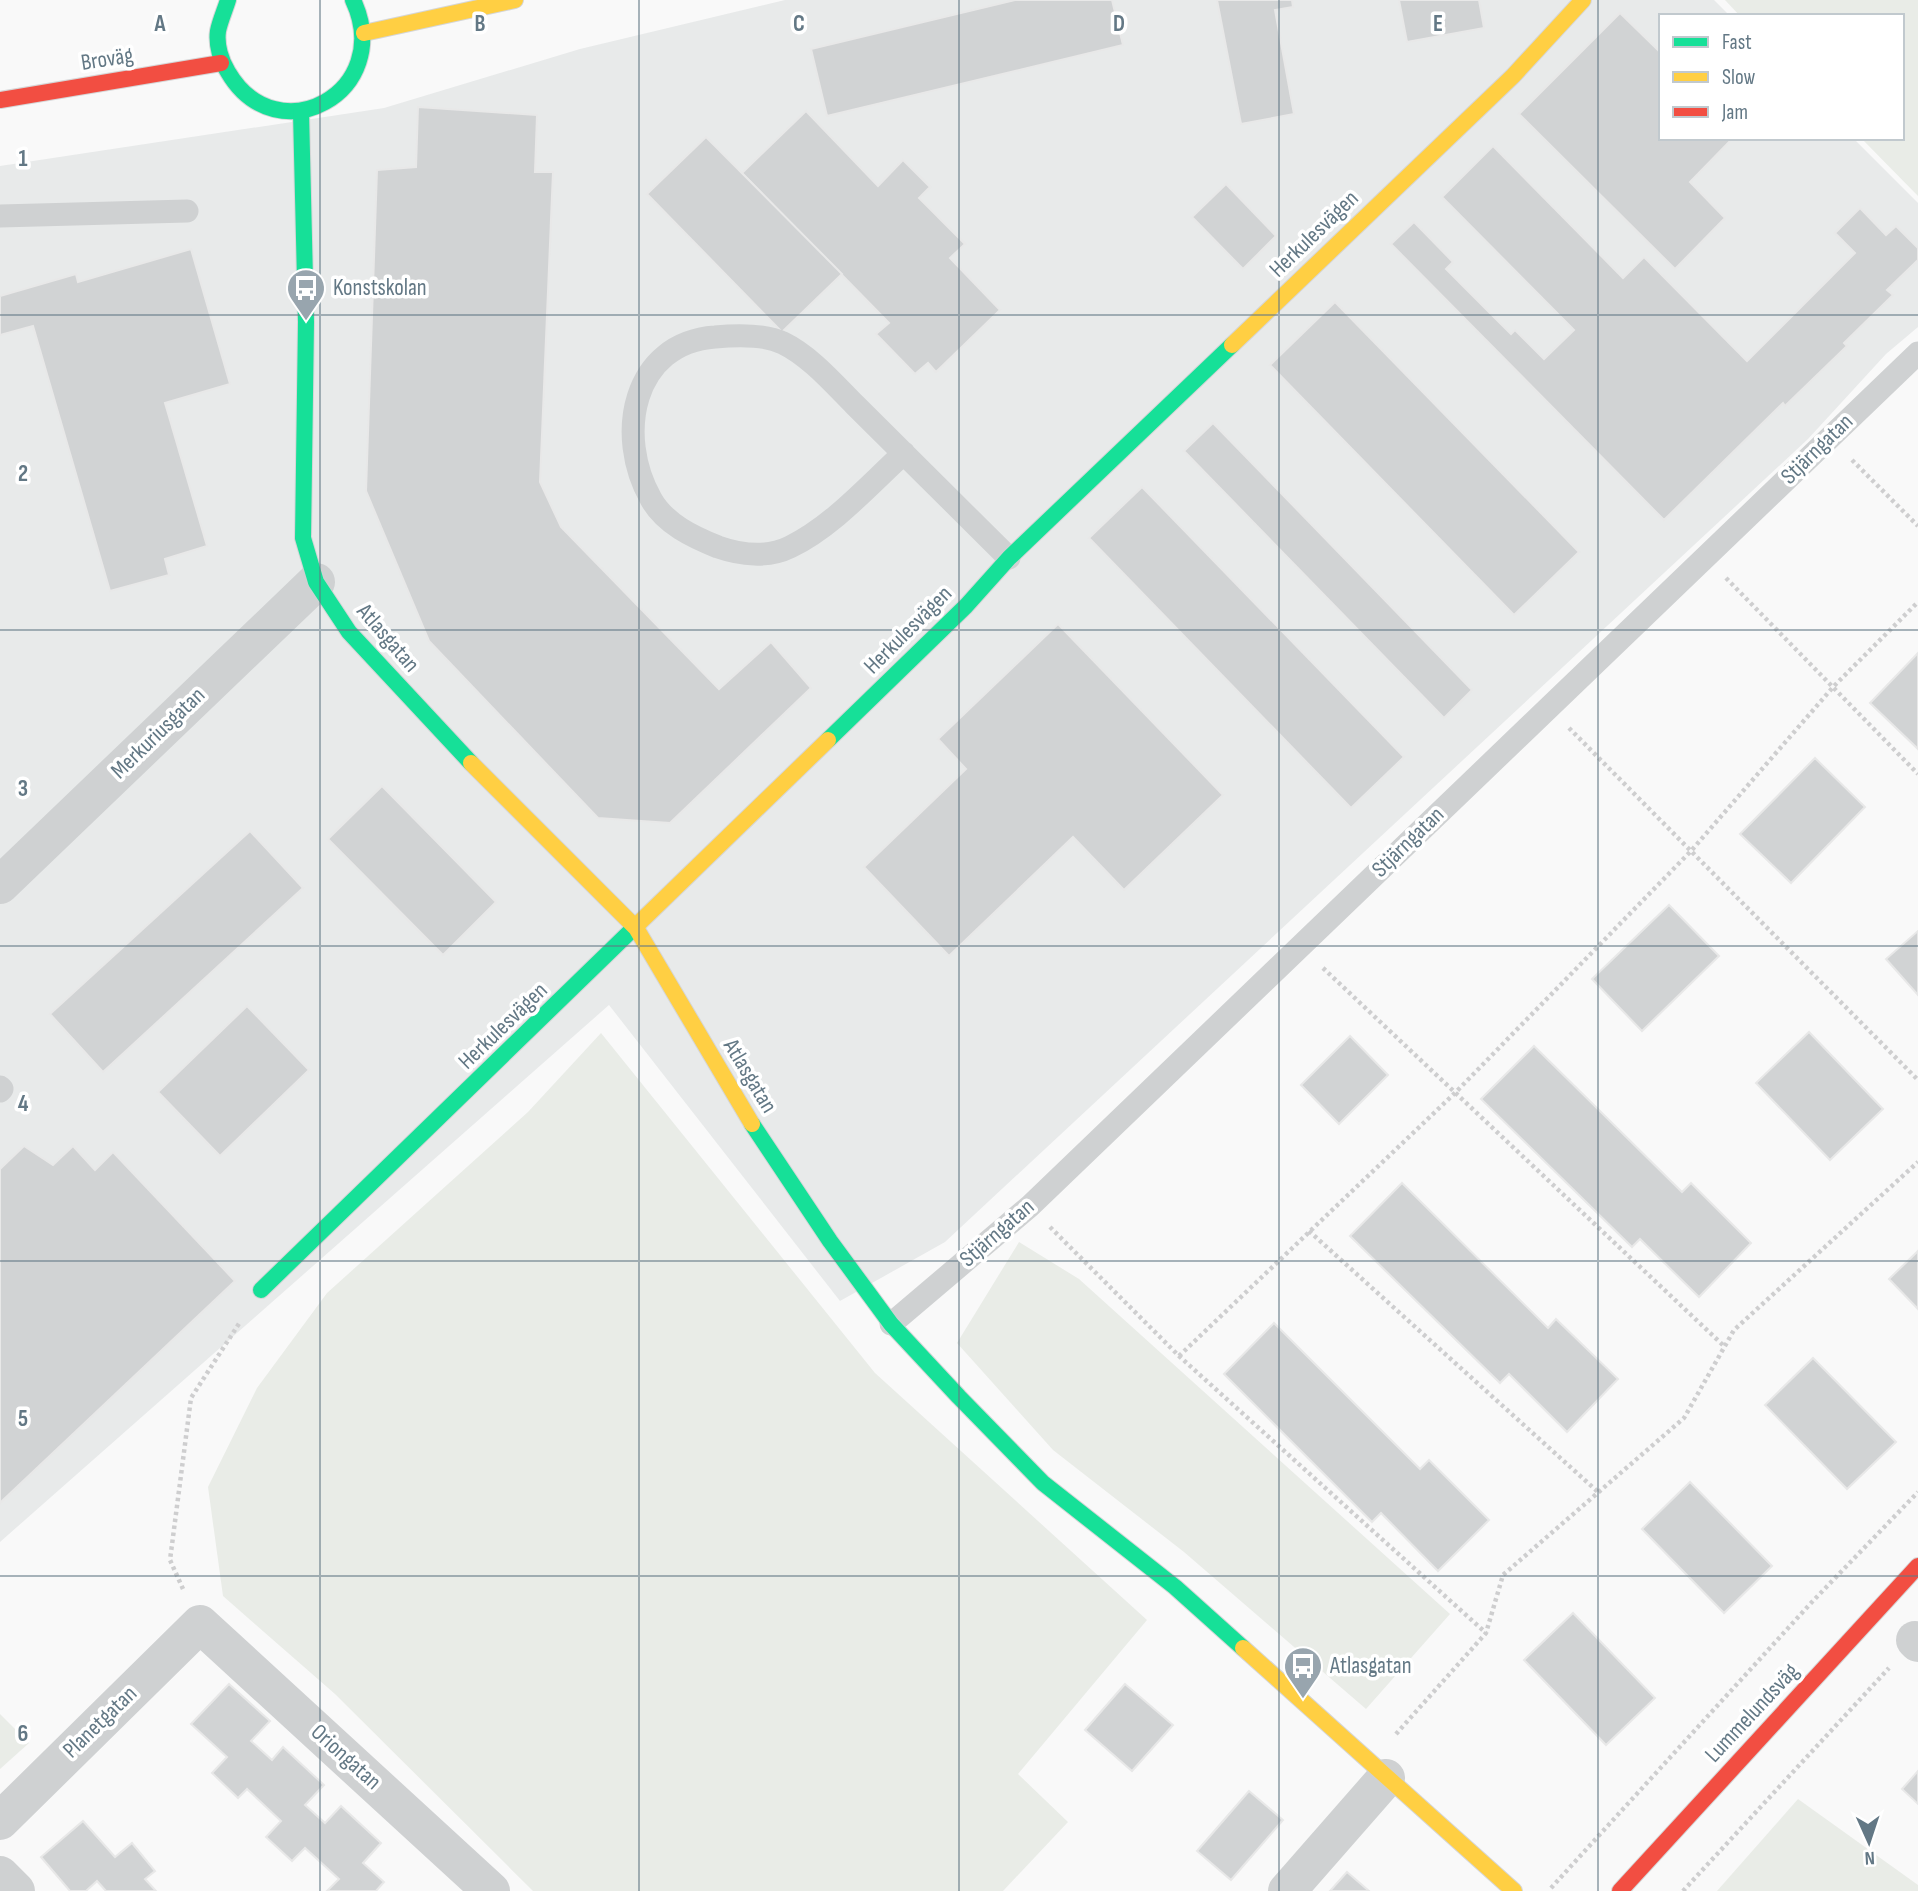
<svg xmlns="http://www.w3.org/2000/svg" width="1918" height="1891" viewBox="0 0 1918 1891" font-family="'Sofia Sans Condensed',sans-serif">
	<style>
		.built { fill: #e8eaea }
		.green { fill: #e9ece7 }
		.building { fill: #d1d3d4; stroke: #e8e8e8; stroke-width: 2 }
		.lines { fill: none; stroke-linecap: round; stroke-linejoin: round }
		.fast-casing { stroke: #d5d6d7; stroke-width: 18 }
		.slow-casing { stroke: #d5d6d7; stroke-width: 18 }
		.jam-casing { stroke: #d5d6d7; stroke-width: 18 }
		.path { stroke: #cececf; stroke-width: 4.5; stroke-dasharray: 3.5 3.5; stroke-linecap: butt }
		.lane { stroke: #cfd1d2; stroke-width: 23 }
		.street { stroke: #cfd1d2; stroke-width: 38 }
		.fast { stroke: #16e098; stroke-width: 16 }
		.slow { stroke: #ffcf43; stroke-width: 16 }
		.jam { stroke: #f24e42; stroke-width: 16 }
		.grid { fill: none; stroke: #637885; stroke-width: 2; stroke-opacity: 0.55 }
		.labels { text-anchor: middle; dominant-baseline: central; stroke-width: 7; stroke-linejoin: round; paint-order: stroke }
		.street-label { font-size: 23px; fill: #637885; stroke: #fff }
		.poi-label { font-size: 23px; fill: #637885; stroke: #fff; text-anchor: start }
		.grid-label { font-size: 23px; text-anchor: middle; font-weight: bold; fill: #637885; stroke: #fff; stroke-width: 7; stroke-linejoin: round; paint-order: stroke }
	</style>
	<rect width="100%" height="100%" fill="#f9f9f9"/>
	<path class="built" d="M785,0H1714L1730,16H1661V138H1853L1918,203V327L1886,354L1808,439L945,1242L840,1301L609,1005L0,1542V166L384,108L580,49Z"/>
	<g class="green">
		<path d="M1725,0H1918V196L1861,138H1902V16H1740Z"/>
		<path d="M601,1033L875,1373L1147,1620L1018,1774L1068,1822L1003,1891H533L335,1694L223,1596L208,1487L257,1388L327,1293L528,1112Z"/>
		<path d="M1019,1242L1079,1279L1450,1614L1366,1709L1184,1552L1053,1450L957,1343Z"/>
		<path d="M0,1714L29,1743L0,1769Z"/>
		<path d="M1798,1799L1918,1885V1891H1717Z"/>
	</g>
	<g class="building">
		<path d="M1015,0H1112L1123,45L827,116L811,49Z"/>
		<path d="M1217,0H1292L1293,7L1275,10L1294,114L1241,124Z"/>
		<path d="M1399,0H1479L1484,28L1407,42Z"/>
		<path d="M1620,13L1661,53V138H1733L1690,182L1725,218L1675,269L1519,114Z"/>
		<path d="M418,107L537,115L535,172H553L540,482L561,527L719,689L771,642L811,688L670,823L598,818L429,641L366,491L377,170L416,167Z"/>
		<path d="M806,111L878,186L903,160L930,187L919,198L965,244L950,258L1000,310L936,372L928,363L915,374L876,334L889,323L742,173Z"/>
		<path d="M706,137L842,274L782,332L647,194Z"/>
		<path d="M1493,146L1623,278L1644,257L1747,361L1855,253L1835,233L1860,208L1886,235L1896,226L1918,248V260L1887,290L1893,295L1844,343L1847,346L1785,406L1783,403L1664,520L1391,244L1414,222L1453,262L1446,269L1511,334L1515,330L1544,359L1574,330L1442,197Z"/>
		<path d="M1226,184L1276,236L1243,269L1192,217Z"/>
		<path d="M191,249L230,384L165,403L207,546L165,559L169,575L110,591L33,326L0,335V296L76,274L78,282Z"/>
		<path d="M1335,302L1579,552L1514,615L1270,365Z"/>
		<path d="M1213,423L1472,690L1444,718L1184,451Z"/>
		<path d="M1142,487L1404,757L1351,808L1089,538Z"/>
		<path d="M1058,624L1223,795L1124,890L1073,837L949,956L864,867L966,769L938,739Z"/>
		<path d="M1918,653V749L1870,703Z"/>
		<path d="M1815,758L1865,807L1791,883L1740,834Z"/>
		<path d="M382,786L496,902L443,955L328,839Z"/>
		<path d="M250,831L303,888L103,1072L50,1014Z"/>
		<path d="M1669,905L1719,956L1642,1031L1592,979Z"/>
		<path d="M1918,931V995L1886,959Z"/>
		<path d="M247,1006L309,1070L220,1156L158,1092Z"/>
		<path d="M1809,1032L1883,1109L1830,1160L1756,1083Z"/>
		<path d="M1350,1036L1388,1075L1339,1124L1301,1085Z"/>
		<path d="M1534,1046L1682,1192L1691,1183L1751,1243L1699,1297L1640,1239L1632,1247L1481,1099Z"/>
		<path d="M24,1146L53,1165L73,1146L95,1170L113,1152L235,1281L0,1503V1169Z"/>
		<path d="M1402,1183L1548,1328L1556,1319L1618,1379L1567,1432L1509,1374L1500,1383L1350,1236Z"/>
		<path d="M1918,1251V1309L1889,1279Z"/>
		<path d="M1274,1323L1420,1469L1429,1460L1489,1520L1438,1571L1381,1513L1372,1522L1224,1374Z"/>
		<path d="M1813,1358L1896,1442L1847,1489L1765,1405Z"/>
		<path d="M1690,1482L1772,1566L1724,1613L1642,1529Z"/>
		<path d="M1573,1613L1655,1698L1606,1745L1524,1660Z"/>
		<path d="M229,1684L270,1721L251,1741L272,1760L283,1747L324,1785L305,1805L325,1823L341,1806L381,1843L363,1863L384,1882L376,1891H327L339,1879L305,1848L292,1861L266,1837L281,1821L247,1789L238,1798L212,1773L227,1757L191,1724Z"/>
		<path d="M1125,1684L1173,1725L1132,1771L1085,1730Z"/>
		<path d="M1918,1771V1804L1902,1789Z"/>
		<path d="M1249,1791L1283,1820L1231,1880L1197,1851Z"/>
		<path d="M83,1821L115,1857L132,1843L155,1871L145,1879L156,1891H106L97,1881L86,1891H70L41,1857Z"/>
		<path d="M1347,1872L1369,1891H1330Z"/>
	</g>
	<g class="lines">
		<defs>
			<g id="fast">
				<path d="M228,0C225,10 220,21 218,31C216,45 221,61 228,72C277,156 396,92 353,0"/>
				<path d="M301,112L306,322L303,538L316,582L349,632L471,763"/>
				<path d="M828,740L966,606L1009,558L1232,345"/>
				<path d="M752,1124L830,1241L891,1324L959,1397L1043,1483L1175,1587L1243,1648"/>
				<path d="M261,1290L638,924"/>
			</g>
			<g id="slow">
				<path d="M364,33L515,0"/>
				<path d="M1232,345L1513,76L1583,0"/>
				<path d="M471,763L636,928L752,1124"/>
				<path d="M638,924L828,740"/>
				<path d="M1243,1648L1514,1891"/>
			</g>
			<g id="jam">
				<path d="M0,100L221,63"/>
				<path d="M1620,1891L1918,1566"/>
			</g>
		</defs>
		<use href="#fast" class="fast-casing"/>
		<use href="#slow" class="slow-casing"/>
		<use href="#jam" class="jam-casing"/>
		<g class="path">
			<path d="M1852,460L1918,526"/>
			<path d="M1726,578L1918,774"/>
			<path d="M1569,728L1918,1080"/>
			<path d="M1323,968L1725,1347"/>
			<path d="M1050,1227L1179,1356L1486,1633"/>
			<path d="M1309,1231L1598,1492"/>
			<path d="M1179,1356L1455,1093L1691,851L1834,686L1918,602"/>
			<path d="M183,1589L170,1560L191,1398L240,1322"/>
			<path d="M1396,1734L1486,1633L1503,1575L1684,1418L1734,1330L1918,1162"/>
			<path d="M1551,1888L1811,1603L1918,1492"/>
			<path d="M1683,1891L1889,1668"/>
		</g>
		<g class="lane">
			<path d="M0,216L187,211"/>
			<path d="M904,453C869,485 833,526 790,547C768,558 741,555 718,547C693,537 665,524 651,499C615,436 632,343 715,337C736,335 764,334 783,343C810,356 834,384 855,405C907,456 958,507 1009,558"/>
			<path d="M0,1087L2,1089L0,1091"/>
			<path d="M891,1324L1030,1206L1918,353"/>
		</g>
		<g class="street">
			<path d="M0,885L316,582"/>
			<path d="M1915,1640L1918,1643"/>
			<path d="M0,1821L200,1624L491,1891"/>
			<path d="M0,1875L16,1891"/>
			<path d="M1287,1891L1386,1778"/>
		</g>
		<use href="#fast" class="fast"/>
		<use href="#slow" class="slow"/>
		<use href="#jam" class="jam"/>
	</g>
	<path class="grid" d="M320,0V1891M639,0V1891M959,0V1891M1279,0V1891M1598,0V1891M0,315H1918M0,630H1918M0,946H1918M0,1261H1918M0,1576H1918"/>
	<defs>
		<symbol id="bus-pin" viewBox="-11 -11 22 30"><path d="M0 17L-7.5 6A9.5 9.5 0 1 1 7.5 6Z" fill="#98a5ae" stroke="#fff"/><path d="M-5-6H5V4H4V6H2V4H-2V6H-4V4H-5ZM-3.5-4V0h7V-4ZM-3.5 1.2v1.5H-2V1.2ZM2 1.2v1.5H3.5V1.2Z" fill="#fff"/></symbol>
	</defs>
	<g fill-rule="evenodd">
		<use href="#bus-pin" x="284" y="266" width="44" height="60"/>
		<use href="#bus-pin" x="1281" y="1644" width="44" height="60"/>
	</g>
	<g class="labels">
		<g class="street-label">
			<text transform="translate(107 59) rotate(-9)">Broväg</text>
			<text transform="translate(1314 234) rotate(-44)">Herkulesvägen</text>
			<text transform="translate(1817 449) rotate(-44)">Stjärngatan</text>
			<text transform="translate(908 630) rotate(-45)">Herkulesvägen</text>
			<text transform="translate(388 638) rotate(49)">Atlasgatan</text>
			<text transform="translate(158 733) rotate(-44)">Merkuriusgatan</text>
			<text transform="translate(1408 842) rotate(-44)">Stjärngatan</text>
			<text transform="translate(503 1026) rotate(-44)">Herkulesvägen</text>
			<text transform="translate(750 1076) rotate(59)">Atlasgatan</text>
			<text transform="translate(997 1233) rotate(-41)">Stjärngatan</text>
			<text transform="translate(1752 1713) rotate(-47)">Lummelundsväg</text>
			<text transform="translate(100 1722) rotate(-44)">Planetgatan</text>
			<text transform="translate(346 1757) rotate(42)">Oriongatan</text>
		</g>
		<g class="poi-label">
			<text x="333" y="288">Konstskolan</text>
			<text x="1330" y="1666">Atlasgatan</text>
		</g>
	</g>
	<g class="grid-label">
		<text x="160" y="31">A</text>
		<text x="480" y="31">B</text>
		<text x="799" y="31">C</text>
		<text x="1119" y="31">D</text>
		<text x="1438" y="31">E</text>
		<text x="23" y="166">1</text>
		<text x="23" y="481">2</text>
		<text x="23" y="796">3</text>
		<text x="23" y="1111">4</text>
		<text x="23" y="1426">5</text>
		<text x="23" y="1741">6</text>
	</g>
	<rect x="1659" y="14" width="245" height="126" fill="#ffffff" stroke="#c1c9ce" stroke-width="2"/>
	<rect x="1673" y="37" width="35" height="10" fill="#16e098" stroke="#c1c9ce" stroke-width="2"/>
	<text x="1722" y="49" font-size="21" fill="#637885">Fast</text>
	<rect x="1673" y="72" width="35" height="10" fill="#ffcf43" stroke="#c1c9ce" stroke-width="2"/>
	<text x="1722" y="84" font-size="21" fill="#637885">Slow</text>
	<rect x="1673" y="107" width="35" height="10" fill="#f24e42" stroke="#c1c9ce" stroke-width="2"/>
	<text x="1722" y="119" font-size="21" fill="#637885">Jam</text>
	<g transform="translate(1869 1842) rotate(177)" stroke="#ffffff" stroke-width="5" paint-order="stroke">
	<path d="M0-5L12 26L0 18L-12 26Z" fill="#637885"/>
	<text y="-10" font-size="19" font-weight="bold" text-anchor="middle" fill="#637885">N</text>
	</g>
</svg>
